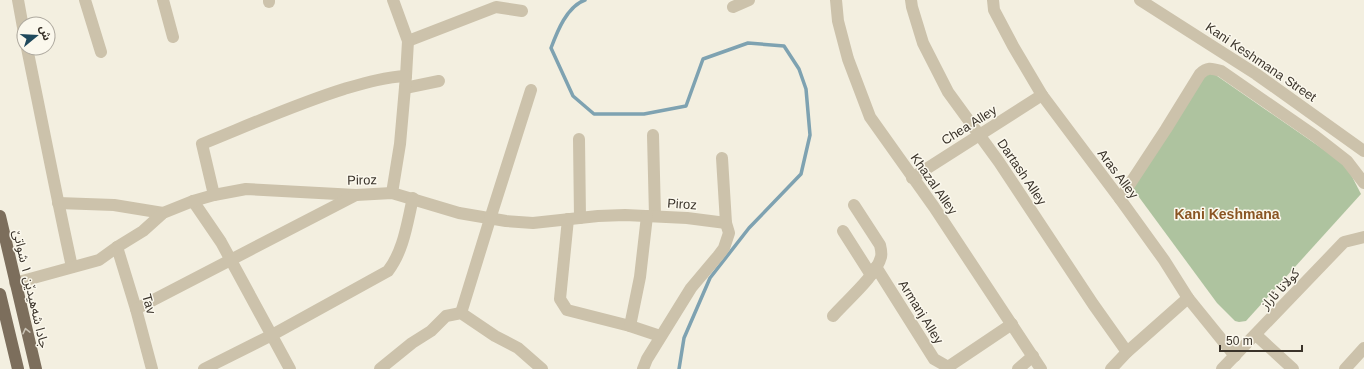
<svg xmlns="http://www.w3.org/2000/svg" width="1364" height="369" viewBox="0 0 1364 369" font-family="Helvetica,'Noto Sans Arabic',sans-serif">
	<style>
		.green { fill: #aec39f }
		.lines { fill: none; stroke-linecap: round; stroke-linejoin: round }
		.stream { stroke: #7ea2b1; stroke-width: 3.5 }
		.minor { stroke: #ccc2ab; stroke-width: 12 }
		.major { stroke: #7c6e5c; stroke-width: 12 }
		.oneway { stroke: #c8c1b3 }
		.labels { text-anchor: middle; dominant-baseline: central; stroke-width: 3; stroke-linejoin: round; paint-order: stroke }
		.street-label { font-size: 13px; fill: #3a332a; stroke: #fbf8ed }
		.neighbourhood-label { font-size: 14px; font-weight: bold; fill: #8a5523; stroke: #fbf8ed }
	</style>
	<rect width="100%" height="100%" fill="#f3efe0"/>
	<path class="green" d="M1207,69L1346,165L1361,194L1246,321L1239,322L1235,321L1217,303L1133,189Z"/>
	<g class="lines">
		<path class="stream" d="M585,0C567,6 557,32 551,48L573,96L594,114H644L686,106L703,59L748,43L784,46L799,69L806,89L810,135L801,174L749,228L710,278L684,338L679,369"/>
		<g class="minor">
			<path d="M18,0L24,33"/>
			<path d="M85,0L101,52"/>
			<path d="M163,0L173,37"/>
			<path d="M269,0V2"/>
			<path d="M836,0L838,21L848,59L870,117L934,207L1041,369"/>
			<path d="M911,0L912,7L923,43L948,92L999,162L1093,304L1127,352"/>
			<path d="M993,0L994,10L1013,46L1042,95L1120,199L1164,260L1188,298L1235,356"/>
			<path d="M1140,0L1256,74L1364,151"/>
			<path d="M733,7L749,0"/>
			<path d="M408,41L496,7L522,11"/>
			<path d="M27,48C42,121 56,194 72,267"/>
			<path d="M405,88L439,81"/>
			<path d="M653,135L655,216"/>
			<path d="M579,139L580,218"/>
			<path d="M912,178L1042,95"/>
			<path d="M392,193L400,144L406,76L408,41L393,0"/>
			<path d="M214,195L202,144C249,125 296,104 344,89C365,83 385,77 406,76"/>
			<path d="M1120,199L1166,129L1200,74C1207,67 1211,68 1221,71L1315,136L1347,161L1364,183"/>
			<path d="M193,201L221,242L290,369"/>
			<path d="M58,203L114,205L163,213"/>
			<path d="M568,219L560,299L567,310L630,326L660,336"/>
			<path d="M843,231L871,275"/>
			<path d="M117,247L136,309L152,369"/>
			<path d="M876,267L934,359L948,367L1012,324"/>
			<path d="M15,283L99,260L117,247L143,231L163,213L193,201L214,195L246,189L356,195L392,193L459,213L506,221L533,223L598,216L625,215L687,218L726,223"/>
			<path d="M136,309L356,195"/>
			<path d="M461,313L490,219L531,90"/>
			<path d="M833,316C846,301 876,276 881,257C882,253 881,249 880,245L854,205"/>
			<path d="M630,326L640,277L647,216"/>
			<path d="M1256,335L1293,369"/>
			<path d="M204,369L272,335L388,271C404,250 407,223 413,198"/>
			<path d="M380,369L412,343L431,331L446,316L461,313L495,336L518,348L542,369"/>
			<path d="M643,369L647,359L691,288L718,256L724,248L729,233L726,223L722,158"/>
			<path d="M1018,369L1033,356"/>
			<path d="M1111,369L1127,352L1188,298"/>
			<path d="M1222,369L1344,242L1364,237"/>
			<path d="M1345,369L1364,348"/>
		</g>
		<g class="major">
			<path d="M0,216L36,369"/>
			<path d="M0,294L18,369"/>
		</g>
	</g>
	<defs><path id="oneway-chevron" d="M-2-3.5L2.5 0L-2 3.5" fill="none" stroke-width="1.6" stroke-linecap="round" stroke-linejoin="round"/></defs>
	<use class="oneway" href="#oneway-chevron" transform="translate(26 331) rotate(-103)"/>
	<g class="labels">
		<g class="street-label">
			<text transform="translate(1261 62) rotate(34)">Kani Keshmana Street</text>
			<text transform="translate(969 125) rotate(-32)">Chea Alley</text>
			<text transform="translate(1022 172) rotate(56)">Dartash Alley</text>
			<text transform="translate(1118 174) rotate(53)">Aras Alley</text>
			<text transform="translate(362 180) rotate(-1)">Piroz</text>
			<text transform="translate(934 184) rotate(55)">Khazal Alley</text>
			<text transform="translate(682 204) rotate(4)">Piroz</text>
			<text transform="translate(31 289) rotate(77)">جادا شەهیدێن ١ شواتێ</text>
			<text transform="translate(1280 289) rotate(-47)">کولانا ئاراز</text>
			<text transform="translate(149 304) rotate(74)">Tav</text>
			<text transform="translate(921 312) rotate(58)">Armanj Alley</text>
		</g>
		<g class="neighbourhood-label">
			<text x="1227" y="214">Kani Keshmana</text>
		</g>
	</g>
	<g transform="translate(36 36) rotate(72)"><circle r="19" fill="#fbf8ed" stroke="#aea99f"/>
	<path d="M0-3L7 15L0 10L-7 15Z" fill="#1f495c"/>
	<text y="-6" font-size="11" font-weight="bold" text-anchor="middle" fill="#3a332a">ش</text>
	</g>
	<path d="M1220 345v6h82v-6" fill="none" stroke="#3a332a" stroke-width="2"/>
	<text x="1226" y="345" font-size="12" fill="#3a332a" stroke="#fbf8ed" stroke-width="3" paint-order="stroke">50 m</text>
</svg>
